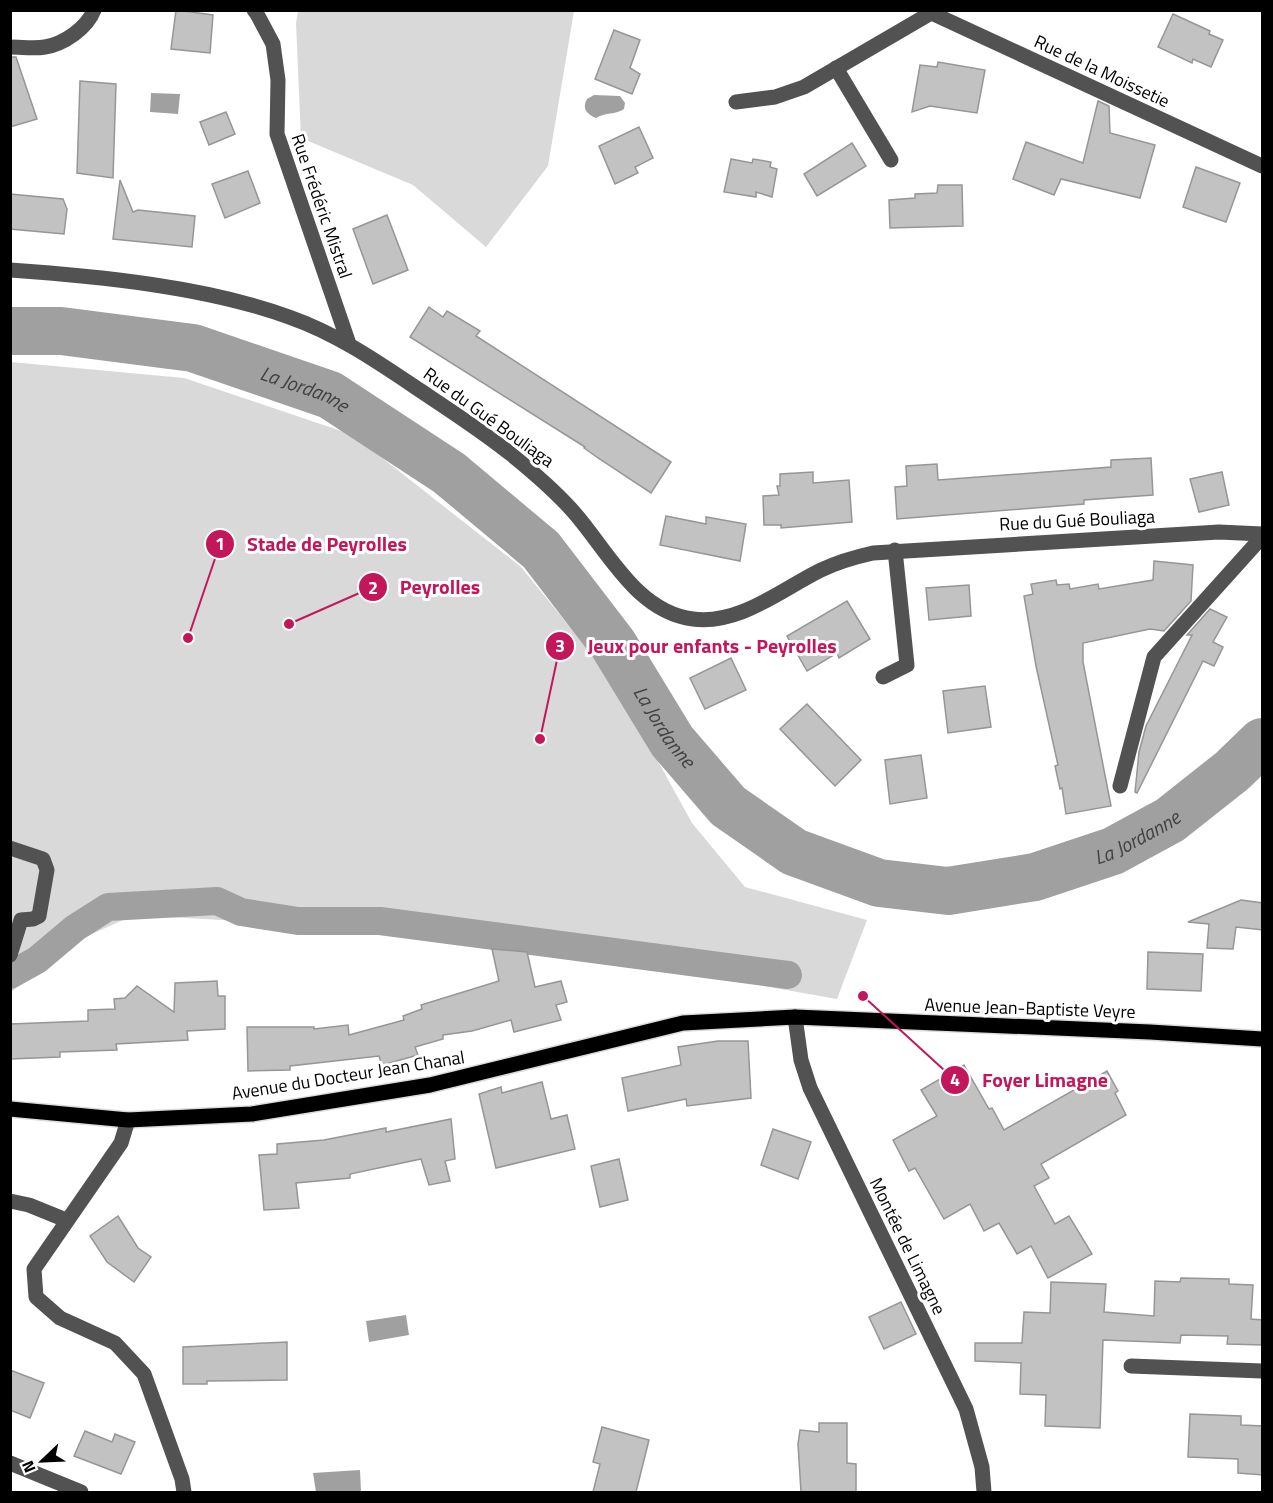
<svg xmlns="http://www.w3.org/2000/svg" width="1273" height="1503" viewBox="0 0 1273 1503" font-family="'Titillium Web',sans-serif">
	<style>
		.green { fill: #d9d9d9 }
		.water { fill: #a0a0a0 }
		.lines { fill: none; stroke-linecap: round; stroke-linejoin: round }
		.canal { stroke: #a0a0a0; stroke-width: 28 }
		.river { stroke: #a0a0a0; stroke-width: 48 }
		.building { fill: #c2c2c2; stroke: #969696; stroke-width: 1.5 }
		.major-casing { stroke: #dbdbdb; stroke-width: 18 }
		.minor { stroke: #525252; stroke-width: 15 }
		.major { stroke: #000; stroke-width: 15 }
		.labels { text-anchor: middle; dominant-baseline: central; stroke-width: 6; stroke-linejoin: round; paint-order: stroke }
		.street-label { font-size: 18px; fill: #000; stroke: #fff }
		.water-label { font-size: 20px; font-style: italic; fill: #414141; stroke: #fff }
		.leader { fill: none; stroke: #c2185b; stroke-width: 2 }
		.callout-dot { fill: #c2185b; stroke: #fff; stroke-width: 2 }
		.mark-label { font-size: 18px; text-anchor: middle; font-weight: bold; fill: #fff }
		.callout-label { font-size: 20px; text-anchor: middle; font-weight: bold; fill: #c2185b; stroke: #fff; stroke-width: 6; stroke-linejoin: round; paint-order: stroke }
	</style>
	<rect width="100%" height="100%" fill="#fff"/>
	<g class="green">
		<path d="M298,11H574L548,166L486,247L413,185L301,138L296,23Z"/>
		<path d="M11,362L184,378L353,435L521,567L614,681L692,823L745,887L867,920L837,999L674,970L357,928L134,915L70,944L11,992Z"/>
	</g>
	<g class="water">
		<path d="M151,93L180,94L178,114L150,112Z"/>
		<path d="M594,95L620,96L625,103L624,109C616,115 605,112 596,118C586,114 582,108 587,99Z"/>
		<path d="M406,1315L409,1335L369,1342L366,1321Z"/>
		<path d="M360,1470L361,1492H316L313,1473Z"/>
	</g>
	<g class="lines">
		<path class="canal" d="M10,975L37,960L75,928L108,907L217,901L241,912L298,921H380L788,975"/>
		<path class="river" id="s1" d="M10,331H61L193,348L330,395L449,473L541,550L613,644L672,741L728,806L794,852L879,883L948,891L1035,877L1113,851L1170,820L1232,771L1262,742"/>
	</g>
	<g class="building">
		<path d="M176,10L213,15L210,53L171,49Z"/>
		<path d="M1173,14L1210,31L1209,34L1223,40L1211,67L1193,59L1192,63L1158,47Z"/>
		<path d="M614,30L640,40L630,68L640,74L632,94L595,79Z"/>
		<path d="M10,57H16L37,119L10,127Z"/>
		<path d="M938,62L985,70L977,113L930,106L912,112L920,65L937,67Z"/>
		<path d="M80,81L116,84L113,178L77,173Z"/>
		<path d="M1098,101L1109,106L1110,133L1155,145L1140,198L1061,179L1054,195L1013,179L1026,142L1083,163Z"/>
		<path d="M226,112L235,134L209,145L200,122Z"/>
		<path d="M639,127L653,158L635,167L638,173L615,184L599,146Z"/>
		<path d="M852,143L866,166L817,196L804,174Z"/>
		<path d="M731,159L752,163L753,159L771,162L770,167L777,169L772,197L756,192V197L724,192Z"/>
		<path d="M1196,167L1240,183L1226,222L1183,207Z"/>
		<path d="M248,171L260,203L225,218L212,184Z"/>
		<path d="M120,180L133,212L138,210L195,216L192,247L113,239Z"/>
		<path d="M938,185H962L963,226L890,228L889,200L915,198V194L937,193Z"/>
		<path d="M10,194L63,199L67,209L64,234L10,229Z"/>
		<path d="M387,215L408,270L373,284L353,229Z"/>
		<path d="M429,307L443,317L447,311L480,331L476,336L671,462L651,493L598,458L584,448L585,447L410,337Z"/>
		<path d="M1151,458L1153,495L1084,500V504L897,519L895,487L907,486L906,466L937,464L938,480L1111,467V460Z"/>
		<path d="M813,472V483L849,480L852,522L781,528V525H764L763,496L779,495L777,486H780V474Z"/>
		<path d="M1222,472L1229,505L1199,512L1190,479Z"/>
		<path d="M666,516L706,524V517L746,524L740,561L660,545Z"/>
		<path d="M1154,561L1193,565L1191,601L1164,631L1150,629L1083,643V662L1111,806L1066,814L1062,788L1060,789L1055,766L1058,765L1036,666L1024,596L1033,594L1031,584L1056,580L1057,585L1069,584L1070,589L1098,584L1099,589L1153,580Z"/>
		<path d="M969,585L971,616L929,620L926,588Z"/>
		<path d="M847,601L870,639L839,658L837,653L807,671L787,636Z"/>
		<path d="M1210,609L1227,617L1213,642L1223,647L1214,666L1203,661L1137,793L1135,792L1139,752L1146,726L1192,635H1187Z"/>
		<path d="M731,658L746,690L705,709L690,678Z"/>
		<path d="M985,686L991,727L948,733L943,691Z"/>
		<path d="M807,704L861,760L835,786L780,729Z"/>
		<path d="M921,755L927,798L890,804L885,760Z"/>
		<path d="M1241,900L1263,903V930L1236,927L1233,949L1207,948L1209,924L1188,922Z"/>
		<path d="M492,949L527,952L535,987L561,981L567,1002L556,1005L561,1020L514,1032L511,1020L472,1031L443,1035V1039L415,1047L418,1055L382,1065L379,1056L290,1066V1070L248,1071L247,1027H314V1029L348,1025L349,1035L404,1020L403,1016L422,1009L421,1005L499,981Z"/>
		<path d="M1148,952L1203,954L1201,991L1147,989Z"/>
		<path d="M217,981L218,996H225V1029L187,1031L188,1040L116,1044L117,1050L60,1052V1057L10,1059V1024L88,1021V1010L115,1009L114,999L125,998L137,986L174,1012L175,983Z"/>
		<path d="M718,1041H748L751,1098L687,1106L686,1099L628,1111L622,1078L681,1065L678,1047Z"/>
		<path d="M964,1065L989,1109L992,1108L1004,1130L1107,1071L1118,1091L1115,1093L1126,1115L1041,1164L1049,1178L1034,1186L1055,1224L1069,1216L1092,1254L1048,1278L1031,1246L1017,1254L999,1223L984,1231L970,1204L944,1219L915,1168L909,1171L893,1140L937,1116L921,1090Z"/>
		<path d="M542,1082L551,1119L567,1115L575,1149L496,1168L479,1094L501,1087L502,1093Z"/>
		<path d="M451,1119L455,1159L445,1161L450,1181L429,1185L421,1159L350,1174V1178L296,1183L299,1208L264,1210L259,1155L277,1154V1144L324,1140L386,1128V1132Z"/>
		<path d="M773,1129L811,1142L798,1179L761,1165Z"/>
		<path d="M619,1159L628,1200L600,1207L591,1166Z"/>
		<path d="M118,1216L138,1248L151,1257L134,1282L107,1262L90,1236Z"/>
		<path d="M1181,1278L1229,1279V1284L1253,1285L1251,1319L1263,1320V1345L1227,1344L1228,1336L1181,1335L1180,1343L1103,1340L1100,1428L1045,1426L1046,1395L1020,1394L1021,1363L975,1361V1343H1022L1024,1312L1050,1313L1051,1282L1106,1284L1104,1312L1154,1316L1155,1281L1180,1282Z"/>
		<path d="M901,1302L916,1334L884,1349L869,1317Z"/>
		<path d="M287,1342V1380L207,1381V1384H183V1347Z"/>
		<path d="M10,1370L44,1383L30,1418L10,1410Z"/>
		<path d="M1190,1414L1241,1416V1425L1263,1426V1475L1238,1473V1459L1188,1457Z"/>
		<path d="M819,1423H847V1463L856,1464V1492H801L798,1444L800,1430L819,1432Z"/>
		<path d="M602,1427L649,1440L636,1492H593L600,1464L593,1462Z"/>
		<path d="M85,1431L112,1442L115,1434L135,1442L121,1474L74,1456Z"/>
	</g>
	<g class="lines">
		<defs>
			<path id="major" d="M10,1109L128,1120L252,1114L430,1085L683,1023L795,1017L1150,1032L1262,1039"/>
		</defs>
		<use href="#major" class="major-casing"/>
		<g class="minor">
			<path d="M254,10L257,14L273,44L278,80L277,134L349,344"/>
			<path d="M925,10L1262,166"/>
			<path d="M10,47C22,47 34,49 45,47C64,44 87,28 94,10"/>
			<path d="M836,68L891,160"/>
			<path d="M736,102L775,97L804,87L931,13"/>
			<path d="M10,270C98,276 207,287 289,317C335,333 375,360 415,387C448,409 481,430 512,455C533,472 553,489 571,509C606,547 635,612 693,619C740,625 782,589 821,570C838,562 855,557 873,553L1219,532L1262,534"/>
			<path d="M883,677L907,665L895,550"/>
			<path d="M1120,786L1154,657L1262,537"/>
			<path d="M10,848L43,859L47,870L39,916L33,919L21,920L10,955"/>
			<path d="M795,1017L801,1060L810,1088L966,1409L982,1467L984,1492"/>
			<path d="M128,1120L121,1143L34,1269L36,1297L60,1318L115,1343L144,1374L182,1479L184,1492"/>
			<path d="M10,1201L29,1205L66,1220"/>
			<path d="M1131,1366L1262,1371"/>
			<path d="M10,1463L81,1492"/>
		</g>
		<use href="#major" class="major"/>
	</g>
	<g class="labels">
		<g class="street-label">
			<text transform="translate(1102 71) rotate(25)">Rue de la Moissetie</text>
			<text transform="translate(322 206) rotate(71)">Rue Frédéric Mistral</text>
			<text transform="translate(489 417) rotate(36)">Rue du Gué Bouliaga</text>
			<text transform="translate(1077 520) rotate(-3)">Rue du Gué Bouliaga</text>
			<text transform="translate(1030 1008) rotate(2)">Avenue Jean-Baptiste Veyre</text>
			<text transform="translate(348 1075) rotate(-9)">Avenue du Docteur Jean Chanal</text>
			<text transform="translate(908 1246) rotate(64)">Montée de Limagne</text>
		</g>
		<g class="water-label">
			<text stroke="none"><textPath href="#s1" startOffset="303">La Jordanne</textPath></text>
			<text stroke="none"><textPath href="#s1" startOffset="807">La Jordanne</textPath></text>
			<text stroke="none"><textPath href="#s1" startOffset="1347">La Jordanne</textPath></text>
		</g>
	</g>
	<path class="leader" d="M188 638L220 544M289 624L373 587M540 739L560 646M863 996L955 1080"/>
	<g class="callout-dot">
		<circle cx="188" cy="638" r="6"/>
		<circle cx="289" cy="624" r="6"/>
		<circle cx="540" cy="739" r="6"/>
		<circle cx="863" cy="996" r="6"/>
		<circle cx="220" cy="544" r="15"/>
		<circle cx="373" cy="587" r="15"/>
		<circle cx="560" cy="646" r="15"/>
		<circle cx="955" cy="1080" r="15"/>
	</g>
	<g class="mark-label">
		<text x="220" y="550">1</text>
		<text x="373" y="594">2</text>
		<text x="560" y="652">3</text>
		<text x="955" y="1086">4</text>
	</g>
	<g class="callout-label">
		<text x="327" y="551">Stade de Peyrolles</text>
		<text x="440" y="594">Peyrolles</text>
		<text x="712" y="653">Jeux pour enfants - Peyrolles</text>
		<text x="1045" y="1087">Foyer Limagne</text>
	</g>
	<rect width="1273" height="1503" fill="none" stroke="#000000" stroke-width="24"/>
	<g transform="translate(42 1461) rotate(247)" stroke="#ffffff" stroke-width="4.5" paint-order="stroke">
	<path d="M0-4.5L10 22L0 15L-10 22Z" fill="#000000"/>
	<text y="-9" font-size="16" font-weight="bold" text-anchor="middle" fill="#000000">N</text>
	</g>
</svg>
